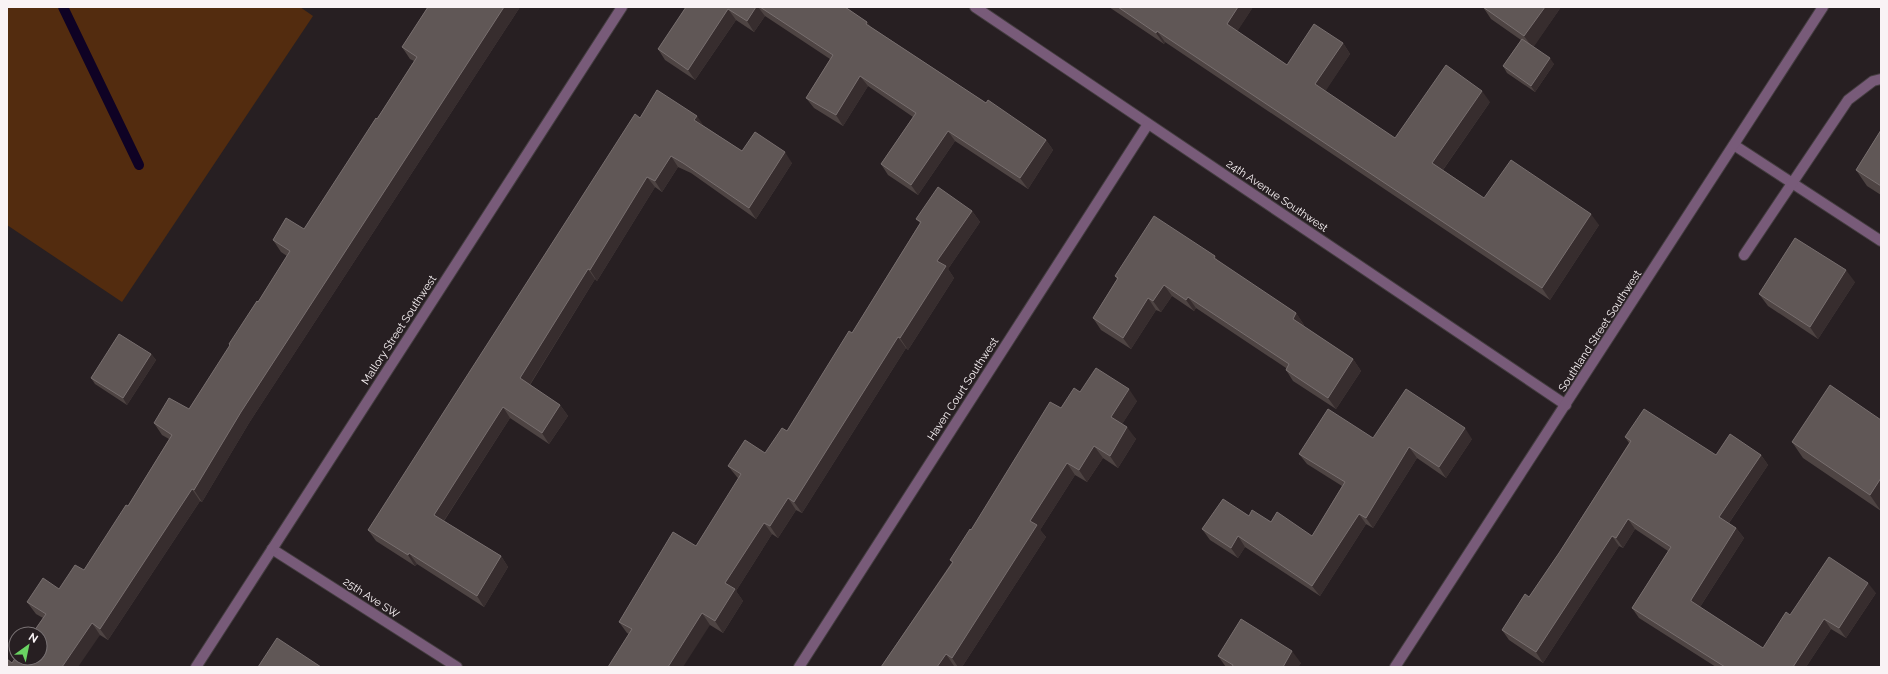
<svg xmlns="http://www.w3.org/2000/svg" width="1888" height="674" font-family="Raleway,sans-serif">
<style>
.green{fill:#532c0f}
.lines{fill:none;stroke-linecap:round;stroke-linejoin:round}
.stream{stroke:#0f0224;stroke-width:10}
.service-casing{stroke:#443d40;stroke-width:12}
.minor-casing{stroke:#443d40;stroke-width:12}
.service{stroke:#785b79;stroke-width:10}
.minor{stroke:#785b79;stroke-width:10}
.wall{fill:#4e4443}
.shaded-wall{fill:#372d2e}
.building{fill:#605756;stroke:#786f6f}
.labels{text-anchor:middle;dominant-baseline:central;stroke-width:3;stroke-linejoin:round;paint-order:stroke}
.street-label{font-size:11px;fill:#f9f3f5;stroke:#271f22}
</style>
<rect width="100%" height="100%" fill="#271f22"/>
<path class="green" d="M7,7H300L313,16L122,302L7,225Z"/>
<g class="lines">
<path class="stream" d="M63,7L139,165"/>
<g class="service-casing">
<g id="service">
<path d="M1734,145L1881,241"/>
<path d="M1744,255L1848,100L1873,81L1881,79"/>
</g>
</g>
<g class="minor-casing">
<g id="minor">
<path d="M975,7L1566,405"/>
<path d="M272,549L457,667"/>
<path d="M196,667L622,7"/>
<path d="M799,667L1148,124"/>
<path d="M1395,667L1823,7"/>
</g>
</g>
<use href="#service" class="service"/>
<use href="#minor" class="minor"/>
</g>
<g class="wall">
<path d="M428,7H520L249,423L202,502L200,501L108,640L100,635L12,663L43,618L36,614L27,602L59,589L84,570L128,506L169,439L162,435L154,423L189,409L230,346L229,344L258,302L287,256L281,252L273,240L304,229L377,119L414,61L410,59L402,47Z"/>
<path d="M686,7H845L867,22L871,27L986,103L1046,140L1053,150L1028,189L955,141L918,195L888,175L881,164L913,117L868,86L843,126L814,108L806,98L830,59L765,16L754,32L736,20L695,80L665,60L658,49Z"/>
<path d="M1109,7H1253L1237,31L1287,65L1343,43L1350,54L1325,91L1395,138L1490,102L1443,170L1484,198L1599,225L1550,300L1165,42L1164,44Z"/>
<path d="M1483,7H1561L1533,47L1554,64L1535,92L1507,73L1503,66L1521,40L1491,19Z"/>
<path d="M640,118L704,126L742,151L792,163L756,219L691,173L678,167L662,192L655,187L597,281L595,279L530,385L560,405L568,416L549,444L510,418L444,521L501,556L508,567L484,607L417,564L415,566L376,541L368,530Z"/>
<path d="M1881,130V195L1867,186L1856,170Z"/>
<path d="M972,211L980,222L948,269L954,278L908,350L906,348L802,513L796,510L778,538L772,534L736,591L743,601L723,633L710,625L629,634L627,633L619,622L696,546L739,479L737,477L728,466L765,453L787,431L852,333L920,223L916,219Z"/>
<path d="M1219,262L1296,313L1304,325L1303,326L1353,359L1361,371L1336,409L1293,381L1286,370V368L1196,308L1194,311L1172,296L1161,312L1156,310L1131,349L1101,330L1093,318L1117,279L1115,276Z"/>
<path d="M1855,282L1818,339L1768,306L1759,294Z"/>
<path d="M151,354L156,360L127,405L95,384L91,378Z"/>
<path d="M1080,392L1137,401L1122,424L1136,439L1118,468L1103,458L1087,482L1075,475L1040,530L1046,537L962,667H956L954,666L953,667H881L952,562L950,560L971,530L1061,408Z"/>
<path d="M1881,419V511L1803,458L1792,442L1881,420Z"/>
<path d="M1625,437L1716,455H1761L1768,465L1729,523L1736,528L1744,538L1700,607L1763,648L1790,615L1876,593L1846,638L1831,629L1806,667H1716L1639,618L1632,608L1668,551L1635,529L1623,548L1619,546L1543,663L1509,640L1502,630L1529,597L1559,553L1629,443Z"/>
<path d="M1373,438L1472,439L1446,478L1417,458L1373,528L1366,524L1320,596L1245,547L1238,558L1210,540L1202,529L1249,516L1312,536L1342,486L1307,464L1299,454Z"/>
<path d="M1218,656L1301,663L1298,667H1226Z"/>
</g>
<g class="shaded-wall">
<path d="M504,7H520L249,423L202,502L194,490L241,412Z"/>
<path d="M756,7H758L765,16L754,32L747,21Z"/>
<path d="M1238,7H1253L1235,35L1227,24Z"/>
<path d="M1545,7H1561L1533,48L1524,36Z"/>
<path d="M728,9L736,20L695,80L688,70Z"/>
<path d="M867,22L875,32L866,24Z"/>
<path d="M1157,31L1165,42L1164,44L1156,33Z"/>
<path d="M1343,43L1350,54L1323,95L1315,84Z"/>
<path d="M1550,58L1554,64L1535,92L1531,86Z"/>
<path d="M860,76L868,86L843,126L836,115Z"/>
<path d="M1482,91L1490,102L1440,174L1432,163Z"/>
<path d="M697,116L704,126L694,120Z"/>
<path d="M948,131L955,141L918,195L911,185Z"/>
<path d="M1046,140L1053,150L1028,189L1020,178Z"/>
<path d="M785,152L792,163L756,219L749,208Z"/>
<path d="M671,156L678,167L662,192L655,181Z"/>
<path d="M647,177L655,187L597,281L590,270Z"/>
<path d="M972,211L980,222L948,269L954,278L908,350L900,338L937,261Z"/>
<path d="M1591,214L1599,225L1550,300L1542,288Z"/>
<path d="M1215,256L1223,268L1214,258Z"/>
<path d="M588,269L595,279L527,389L520,378Z"/>
<path d="M1846,270L1855,282L1818,339L1810,327Z"/>
<path d="M1164,285L1172,296L1161,312L1153,301Z"/>
<path d="M1188,297L1196,308L1194,311L1186,300Z"/>
<path d="M1148,298L1156,310L1131,349L1123,338Z"/>
<path d="M1296,313L1304,325L1301,330L1293,319Z"/>
<path d="M898,337L906,348L802,513L794,502Z"/>
<path d="M151,354L156,360L127,405L123,398Z"/>
<path d="M1353,359L1361,371L1336,409L1328,398Z"/>
<path d="M1129,389L1137,401L1119,429L1111,417Z"/>
<path d="M560,405L568,416L549,444L542,433Z"/>
<path d="M503,407L510,418L441,525L434,515Z"/>
<path d="M1127,427L1136,439L1118,468L1110,456Z"/>
<path d="M1465,428L1472,439L1446,478L1439,467Z"/>
<path d="M1094,446L1103,458L1087,482L1079,470Z"/>
<path d="M1409,447L1417,458L1373,528L1366,518Z"/>
<path d="M1761,455L1768,465L1726,527L1719,517Z"/>
<path d="M1067,463L1075,475L1040,530L1046,537L962,667H958L952,658L1030,521Z"/>
<path d="M1881,478V511L1870,495Z"/>
<path d="M192,489L200,501L108,640L100,629Z"/>
<path d="M788,498L796,510L778,538L770,526Z"/>
<path d="M1359,514L1366,524L1320,596L1312,586Z"/>
<path d="M1628,519L1635,529L1623,548L1616,538Z"/>
<path d="M764,523L772,534L736,591L743,601L723,633L715,621L725,583Z"/>
<path d="M1736,528L1744,538L1698,610L1691,601V600Z"/>
<path d="M1238,536L1245,547L1238,558L1231,548Z"/>
<path d="M1612,536L1619,546L1543,663L1536,652Z"/>
<path d="M409,553L417,564L415,566L408,555Z"/>
<path d="M501,556L508,567L484,607L477,596Z"/>
<path d="M1868,583L1876,593L1846,638L1839,628Z"/>
<path d="M702,613L710,625L683,667H668Z"/>
<path d="M1824,619L1831,629L1806,667H1793Z"/>
<path d="M92,623L100,635L78,667H62Z"/>
<path d="M1292,651L1301,663L1298,667H1283Z"/>
<path d="M946,654L954,666L953,667H937Z"/>
</g>
<g class="building">
<path d="M428,7H504L241,412L194,490L192,489L100,629L92,623L62,667H7V659L12,663L16,657V658H40V634H32L46,614L27,602L43,578L59,589L75,565L84,570L126,505L128,506L172,435L154,423L169,398L189,409L230,345L229,344L257,301L258,302L290,251L273,240L286,218L304,229L376,118L377,119L417,57L402,47Z"/>
<path d="M686,7H756L747,21L728,9L688,70L658,49Z"/>
<path d="M760,7H845L867,22L866,24L986,103L988,100L1046,140L1020,178L948,131L911,185L881,164L916,113L860,76L836,115L806,98L833,55Z"/>
<path d="M1118,7H1238L1227,24L1287,65L1314,24L1343,43L1315,84L1395,138L1446,65L1482,91L1432,163L1484,198L1511,160L1591,214L1542,288L1157,31L1156,33Z"/>
<path d="M1483,7H1545L1524,36Z"/>
<path d="M1522,39L1550,58L1531,86L1503,66Z"/>
<path d="M657,90L697,116L694,120L742,151L755,132L785,152L749,208L683,163L671,156L655,181L647,177L590,270L588,269L520,378L560,405L542,433L503,407L434,515L501,556L477,596L409,553L408,555L368,530L635,114L640,118Z"/>
<path d="M1881,130V186L1856,170Z"/>
<path d="M938,187L972,211L937,261L946,266L900,338L898,337L794,502L788,498L770,526L764,523L725,583L735,589L715,621L702,613L668,667H608L632,629L619,622L673,532L696,546L741,474L728,466L745,440L765,453L782,428L787,431L849,331L852,333L921,222L916,219Z"/>
<path d="M1154,216L1215,256L1214,258L1296,313L1293,319L1353,359L1328,398L1286,370L1289,364L1188,297L1186,300L1164,285L1153,301L1148,298L1123,338L1093,318L1118,278L1115,276Z"/>
<path d="M1795,238L1846,270L1810,327L1759,294Z"/>
<path d="M119,334L151,354L123,398L91,378Z"/>
<path d="M1096,368L1129,389L1111,417L1127,427L1110,456L1094,446L1079,470L1067,463L1030,521L1037,525L952,658L946,654L937,667H881L953,562L950,560L970,529L971,530L1050,402L1061,408L1074,388L1080,392Z"/>
<path d="M1830,385L1881,420V419V478L1870,495L1792,442Z"/>
<path d="M1406,389L1465,428L1439,467L1409,447L1366,518L1359,514L1312,586L1238,536L1231,548L1202,529L1223,499L1249,516L1252,510L1271,522L1277,512L1312,536L1345,482L1299,454L1328,409L1373,438Z"/>
<path d="M1644,409L1716,455L1730,434L1761,455L1719,517L1736,528L1691,600V601L1763,648L1786,612L1790,615L1829,557L1868,583L1839,628L1824,619L1793,667H1725L1632,608L1671,547L1628,519L1616,538L1612,536L1536,652L1502,630L1525,594L1529,597L1559,553L1631,441L1625,437Z"/>
<path d="M1241,619L1292,651L1283,667H1232L1233,665L1218,656Z"/>
<path d="M277,638L321,667H258Z"/>
</g>
<g class="labels">
<g class="street-label">
<text transform="translate(1277 196) rotate(34)">24th Avenue Southwest</text>
<text transform="translate(399 330) rotate(-57)">Mallory Street Southwest</text>
<text transform="translate(1600 331) rotate(-57)">Southland Street Southwest</text>
<text transform="translate(963 389) rotate(-57)">Haven Court Southwest</text>
<text transform="translate(371 598) rotate(33)">25th Ave SW</text>
</g>
</g>
<rect width="1888" height="674" fill="none" stroke="#f9f3f5" stroke-width="16"/>
<g transform="translate(28 646) rotate(33)"><circle r="19" fill="#271f22" stroke="#7b7476"/>
<path d="M0-3L7 15L0 10L-7 15Z" fill="#6ad363"/>
<text y="-6" font-size="11" font-weight="bold" text-anchor="middle" fill="#f9f3f5">N</text>
</g>
</svg>
